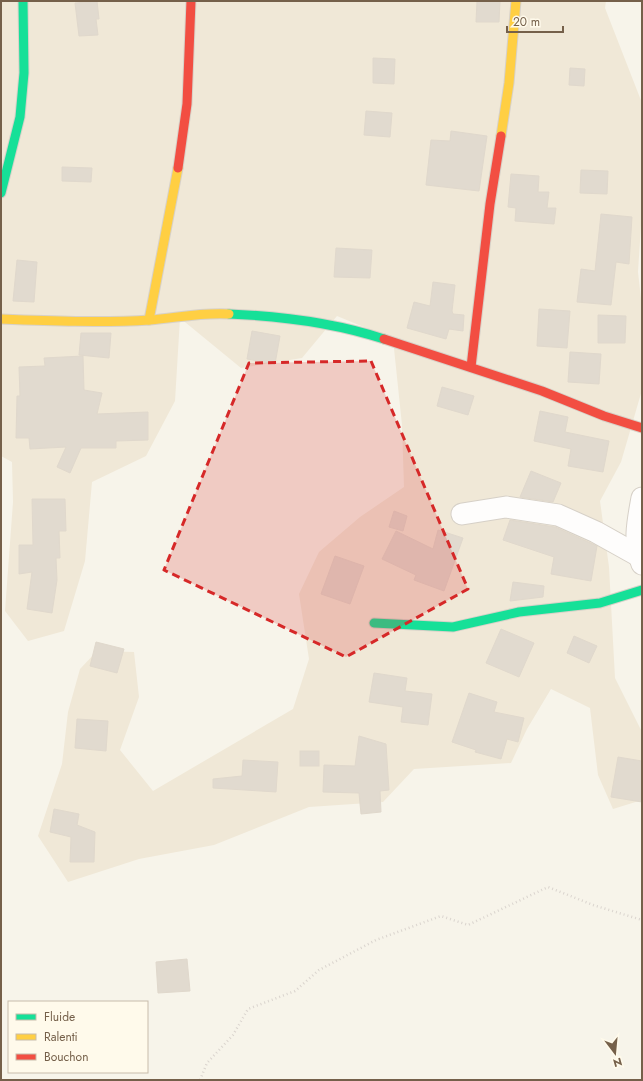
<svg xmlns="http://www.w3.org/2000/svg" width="643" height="1081" font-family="Jost,sans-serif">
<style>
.residential{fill:#f0e8d7}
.building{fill:#e1dacf;stroke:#e0d8cc}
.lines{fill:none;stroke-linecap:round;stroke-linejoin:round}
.street-casing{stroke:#d6d0c7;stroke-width:23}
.fast-casing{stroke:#d7d1c8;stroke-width:11}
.slow-casing{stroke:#d7d1c8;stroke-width:11}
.jam-casing{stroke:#d7d1c8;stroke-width:11}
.path{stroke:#dad4ce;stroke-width:2.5;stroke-dasharray:1 3;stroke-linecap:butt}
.street{stroke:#fefdfc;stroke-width:21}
.fast{stroke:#16e098;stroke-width:9}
.slow{stroke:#ffcf43;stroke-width:9}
.jam{stroke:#f24e42;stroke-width:9}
.marked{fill:#d62828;fill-opacity:0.2;stroke:#d62828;stroke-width:3;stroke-dasharray:8 5;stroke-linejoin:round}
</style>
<rect width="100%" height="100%" fill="#f7f4ea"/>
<path class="residential" d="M1,1H606L605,8L642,103V210L638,272L642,308V390L621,462L600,501L609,567L615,678L642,732V800L613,809L598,775L590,708L551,689L527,729L511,763L414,769L383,802L309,807L214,845L139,859L68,882L38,836L62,764L68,712L80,669L97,651L134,652L139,697L120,750L153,791L293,709L309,659L299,594L319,552L360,517L404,487L402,425L393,339L337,316L302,358L241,368L180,318L175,401L146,456L92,482L85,561L64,631L28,641L5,611L13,502L12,462L1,456Z"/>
<g class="building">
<path d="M97,1L99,19H96L98,35L79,36L75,3Z"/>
<path d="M477,1H500L499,22H476Z"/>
<path d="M373,58L395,59L394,84L373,83Z"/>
<path d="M570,68L585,69L584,86L569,85Z"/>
<path d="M366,111L392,113L390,137L364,135Z"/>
<path d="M451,131L487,136L479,191L426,185L431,140L450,141Z"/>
<path d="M62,167L92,168L91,182L62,181Z"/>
<path d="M581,170L608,171L607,194L580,193Z"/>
<path d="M511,174L539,176L538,192H549L547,208H556L554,224L515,221L516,208L508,207Z"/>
<path d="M601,214L632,217L629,264L616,262L611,305L577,302L581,269L595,271Z"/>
<path d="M336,248L372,250L370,278L334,277Z"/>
<path d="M17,260L37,262L34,302L13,301Z"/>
<path d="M433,282L455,285L452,311L453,314L464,315L463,331L449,329L446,339L407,328L414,302L430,306Z"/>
<path d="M539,309L570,311L567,348L537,346Z"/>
<path d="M598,315L626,316L625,343H598Z"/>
<path d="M252,331L280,336L275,364L247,359Z"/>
<path d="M81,333H111L109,358L79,355Z"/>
<path d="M570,352L601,354L599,384L568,382Z"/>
<path d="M83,356L84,390L102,393L97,414L148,412V440L116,441V448H81L70,473L57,467L66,447L30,449L29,438H16L17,396H20L19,367L45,366L44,358Z"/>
<path d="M442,387L474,396L468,415L437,406Z"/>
<path d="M540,411L568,417L565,432L609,441L603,472L568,466L571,449L534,441Z"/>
<path d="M531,471L561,483L553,502L520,497Z"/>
<path d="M32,499H65L66,531H59L60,558H56L57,580L52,613L27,609L32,572L19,574V545H33Z"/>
<path d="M394,511L407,516L403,531L389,527Z"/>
<path d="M510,520L555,527L597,546L591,581L551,574L554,557L503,540Z"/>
<path d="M438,530L463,538L444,591L414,580L416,575L382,559L396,531L433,549Z"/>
<path d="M335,556L364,566L350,604L321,594Z"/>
<path d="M513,582L544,586L543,597L510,601Z"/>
<path d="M501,629L534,643L519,677L486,663Z"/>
<path d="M574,636L597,646L589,663L567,653Z"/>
<path d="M96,642L124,649L117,673L90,666Z"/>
<path d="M374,673L407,678L405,691L432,694L428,725L401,722L403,707L369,702Z"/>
<path d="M469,693L497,702L494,712L524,718L518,742L507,739L501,759L475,752L476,750L452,742Z"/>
<path d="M77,719L108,721L106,751L75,748Z"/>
<path d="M359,736L386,744L389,790L380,791L381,812L361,814L359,793L323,792L324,765L355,766Z"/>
<rect x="300" y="751" width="19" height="15"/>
<path d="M618,757L642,761V802L611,797Z"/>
<path d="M243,760L278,762L276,792L213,788V779L242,776Z"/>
<path d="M54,809L79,814L77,825L95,832L94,862H70L71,837L50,832Z"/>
<path d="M187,959L190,991L158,993L156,962Z"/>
</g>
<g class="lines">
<g class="street-casing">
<g id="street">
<path d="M642,498C638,520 633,542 642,564"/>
<path d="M462,514L506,507L558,515L596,532L639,556"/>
</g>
</g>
<g class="fast-casing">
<g id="fast">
<path d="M1,193L20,117L24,73L23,1"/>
<path d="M229,314C280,316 335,323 384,339"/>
<path d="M374,623L453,627L519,612L600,603L642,590"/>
</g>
</g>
<g class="slow-casing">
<g id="slow">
<path d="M501,136L509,83L516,1"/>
<path d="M1,319C50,321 101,323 150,320C176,318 202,312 229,314"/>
<path d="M149,320L178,168"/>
</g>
</g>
<g class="jam-casing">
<g id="jam">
<path d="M178,168L187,104L191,1"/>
<path d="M384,339L542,391L604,416L642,428"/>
<path d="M471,367L490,204L501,136"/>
</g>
</g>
<path class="path" d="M200,1080L207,1063L233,1035L248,1009L295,991L319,970L376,940L441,916L468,925L548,887L593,905L642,920"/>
<use href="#street" class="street"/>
<use href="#fast" class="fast"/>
<use href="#slow" class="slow"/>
<use href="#jam" class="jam"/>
</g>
<path class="marked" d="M371,361L468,589L346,657L164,570L249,363Z"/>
<rect width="643" height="1081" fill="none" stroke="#75604a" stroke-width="4"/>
<rect x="8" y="1001" width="140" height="72" fill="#fffaeb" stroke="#c8bcab"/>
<rect x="16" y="1014" width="20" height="6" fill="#16e098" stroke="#c8bcab"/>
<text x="44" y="1021" font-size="12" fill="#75604a">Fluide</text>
<rect x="16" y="1034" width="20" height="6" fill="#ffcf43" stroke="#c8bcab"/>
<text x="44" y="1041" font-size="12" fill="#75604a">Ralenti</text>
<rect x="16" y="1054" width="20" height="6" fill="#f24e42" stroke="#c8bcab"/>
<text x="44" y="1061" font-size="12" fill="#75604a">Bouchon</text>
<g transform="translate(615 1053) rotate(164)" stroke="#fffaeb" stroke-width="3" paint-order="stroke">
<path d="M0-3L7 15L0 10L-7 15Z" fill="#75604a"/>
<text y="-6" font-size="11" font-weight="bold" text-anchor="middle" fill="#75604a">N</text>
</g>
<path d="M507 26v6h56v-6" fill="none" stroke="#75604a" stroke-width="2"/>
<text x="513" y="26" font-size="12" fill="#75604a" stroke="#fffaeb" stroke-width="3" paint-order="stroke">20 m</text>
</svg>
